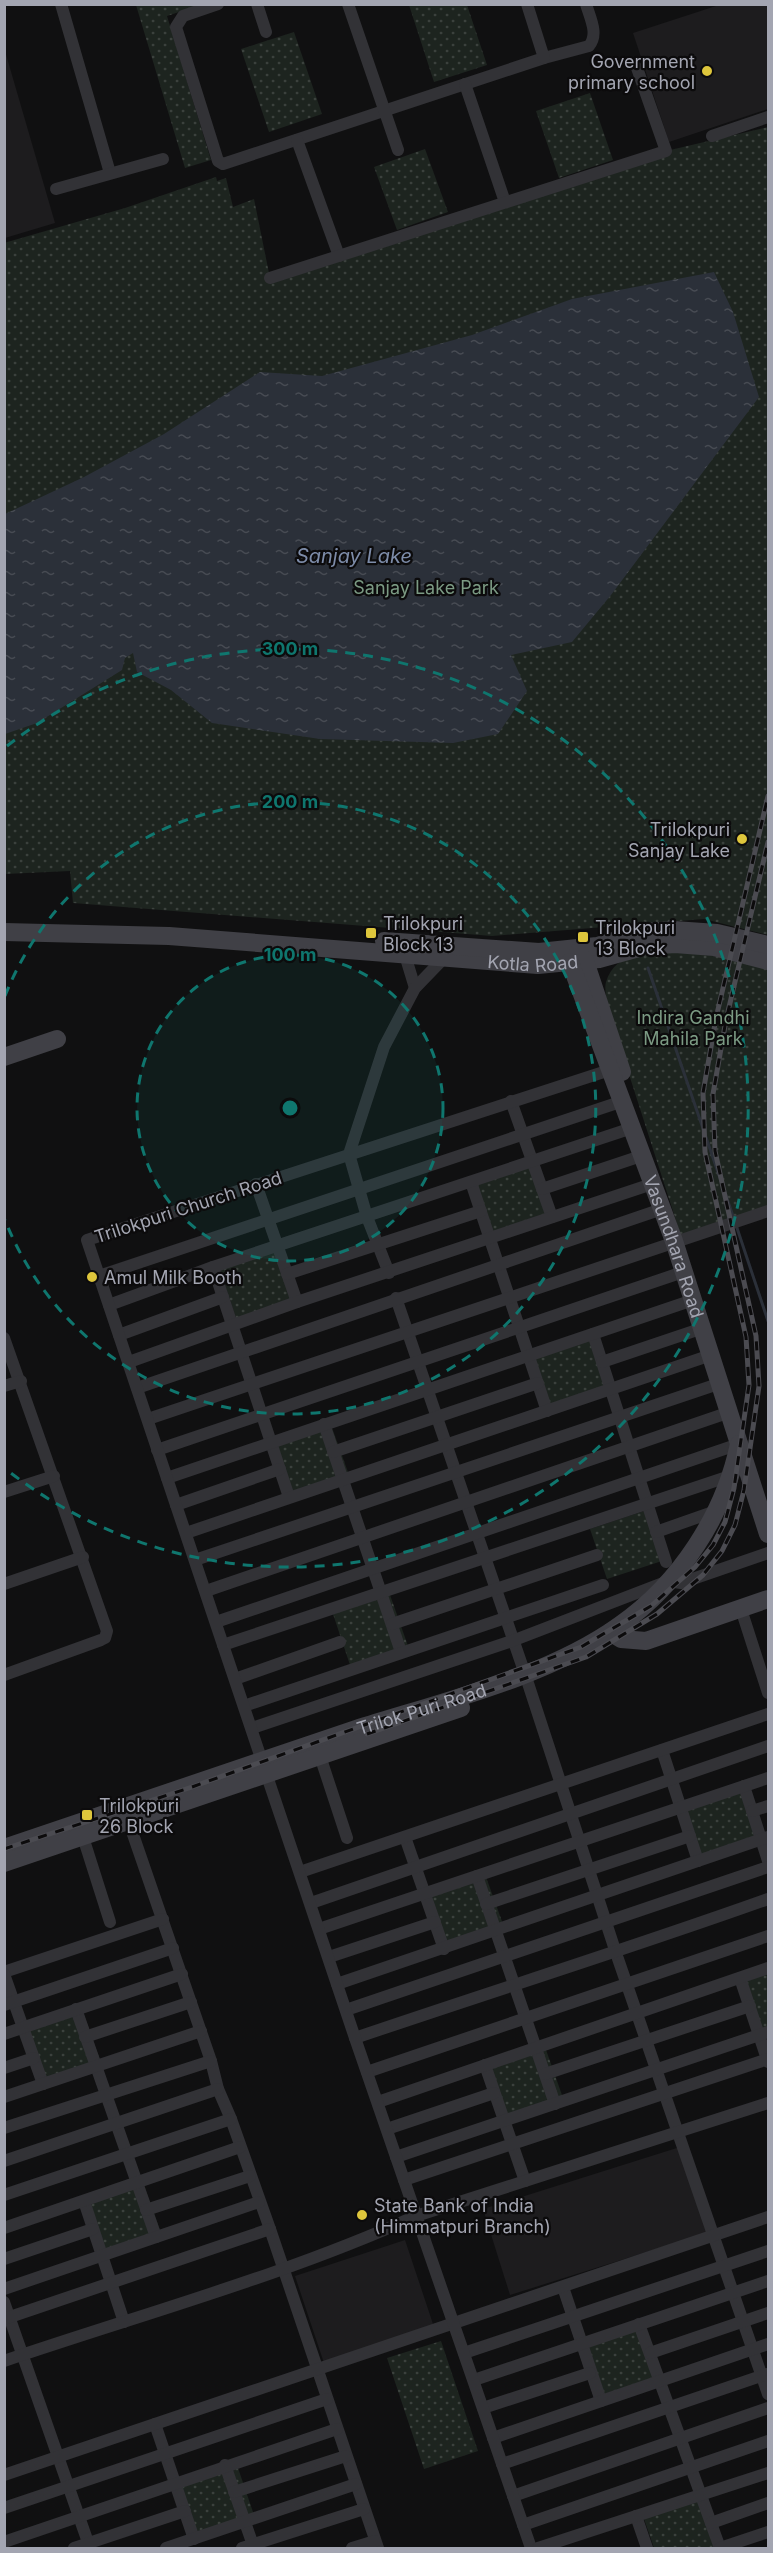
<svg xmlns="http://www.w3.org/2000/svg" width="773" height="2553" font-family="Inter,sans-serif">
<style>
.built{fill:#1d1c1e}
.park{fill:url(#park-dots)}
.water{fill:url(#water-ripples)}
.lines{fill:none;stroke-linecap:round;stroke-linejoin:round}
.stream{stroke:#2b3039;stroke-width:3}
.street{stroke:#323236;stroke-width:12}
.secondary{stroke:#404046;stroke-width:18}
.rail-casing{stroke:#4b4b51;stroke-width:5}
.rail{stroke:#0c0b0c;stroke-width:3;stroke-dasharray:9;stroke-linecap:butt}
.ring{fill:none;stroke:#0f766e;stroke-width:3;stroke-dasharray:10 8}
.poi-dot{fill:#dec63c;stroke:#0c0b0c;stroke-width:2}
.labels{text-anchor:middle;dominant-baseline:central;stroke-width:4.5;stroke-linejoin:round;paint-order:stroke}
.poi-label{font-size:18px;fill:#a3a5b1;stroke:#0c0b0c;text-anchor:start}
.park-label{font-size:18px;fill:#7b9a83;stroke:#0c0b0c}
.street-label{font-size:18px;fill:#a3a5b1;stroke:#0c0b0c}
.water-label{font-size:20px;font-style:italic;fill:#7d8ca9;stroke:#0c0b0c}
.centre{fill:#0f766e;stroke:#0c0b0c;stroke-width:3}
.ring-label{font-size:18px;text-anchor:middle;font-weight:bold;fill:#0f766e;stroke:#0c0b0c;stroke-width:4.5;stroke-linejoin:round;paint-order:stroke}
</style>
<defs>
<pattern id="park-dots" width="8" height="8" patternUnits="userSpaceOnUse" patternTransform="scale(1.5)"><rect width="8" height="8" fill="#1d241f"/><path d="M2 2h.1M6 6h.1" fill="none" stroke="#3b413d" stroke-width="1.8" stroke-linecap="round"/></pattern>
<pattern id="water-ripples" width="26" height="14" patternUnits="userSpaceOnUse" patternTransform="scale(1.5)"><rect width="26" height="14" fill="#2b3039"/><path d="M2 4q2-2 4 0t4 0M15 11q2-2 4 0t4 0" fill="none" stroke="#474b53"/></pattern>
</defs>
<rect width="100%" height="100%" fill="#101011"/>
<g class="built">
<path d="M719,5H768V109L669,142L633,33Z"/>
<path d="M5,51L55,223L5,238H4Z"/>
<path d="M680,2147L707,2233L510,2295L483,2209Z"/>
<path d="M405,2240L435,2330L325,2366L295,2276Z"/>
</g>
<g class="park">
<path d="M136,5H197V6L167,16L211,160L185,168Z"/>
<path d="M409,5H467L487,65L434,82Z"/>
<path d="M294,32L322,114L269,132L241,49Z"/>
<path d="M590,93L613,160L559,178L536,111Z"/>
<path d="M768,127V935L704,919L492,936L73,903L70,871L5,874L4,243L125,208L216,177L217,181L226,178L233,207L254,199L270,278L666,151Z"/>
<path d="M425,149L448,212L397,230L374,167Z"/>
<path d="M679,949L768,967V1207L681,1236L607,1006C607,999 604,989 606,982C616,950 652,952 679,949Z"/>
<path d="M531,1166L549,1217L491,1236L475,1185Z"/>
<path d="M277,1251L294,1302L237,1321L220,1270Z"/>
<path d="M589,1338L607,1388L549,1407L533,1357Z"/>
<path d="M331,1425L349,1475L291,1495L274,1444Z"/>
<path d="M647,1510L665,1560L607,1579L590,1529Z"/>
<path d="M390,1595L408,1646L350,1665L333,1614Z"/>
<path d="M742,1790L759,1841L702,1860L685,1809Z"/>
<path d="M486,1877L504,1927L446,1947L429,1896Z"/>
<path d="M768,1971V2027L759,2030L743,1980Z"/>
<path d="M83,2012L101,2063L43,2082L26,2032Z"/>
<path d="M545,2047L563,2098L505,2117L489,2066Z"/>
<path d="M143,2182L161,2233L103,2252L86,2202Z"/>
<path d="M639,2326L657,2377L599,2396L583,2346Z"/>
<path d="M441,2341L478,2451L424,2469L387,2358Z"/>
<path d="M237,2465L254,2515L197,2534L180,2484Z"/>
<path d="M700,2497L715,2548H654L643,2516Z"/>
</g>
<path class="water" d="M714,272L733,312L759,397L611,595L572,642L511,655L527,691L498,734L453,743L320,739L212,723L171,690L137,672L133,653L125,658L122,670L37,723L5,734V514L84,477L164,434L260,372L322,376L472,335L572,299Z"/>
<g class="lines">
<g class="stream">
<path d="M648,968L734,1219"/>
<path d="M736,1225L768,1321"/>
</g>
<g class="street">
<path d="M61,4L110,173"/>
<path d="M218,4L183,16L176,27L218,161L223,164L544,58L589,46C599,34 590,18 586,4"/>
<path d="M257,4L266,32"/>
<path d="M348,4L398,150"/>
<path d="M527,4L544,58"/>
<path d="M465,84L505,202"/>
<path d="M712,136L768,117"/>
<path d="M297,140L339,256"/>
<path d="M56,189L163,159"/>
<path d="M270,278L666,151L637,68"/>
<path d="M405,955L415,988"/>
<path d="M511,1101L552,1217"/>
<path d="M471,1182L547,1411"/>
<path d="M256,1184L297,1302"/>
<path d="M542,1189L641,1156"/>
<path d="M213,1267L289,1497"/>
<path d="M389,1273L367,1217L349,1154L384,1047L415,988L443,959"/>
<path d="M287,1274L481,1211"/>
<path d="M99,1276L623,1101"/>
<path d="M396,1298L525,1674L616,1953L768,2394"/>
<path d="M109,1305L213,1267L632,1128"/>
<path d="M593,1334L666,1562"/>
<path d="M119,1335L223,1297"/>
<path d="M4,1338L107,1631L105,1638L101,1640L4,1675"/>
<path d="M129,1362L297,1302L652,1184"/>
<path d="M602,1362L703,1328"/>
<path d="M4,1386L21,1381"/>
<path d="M137,1388L662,1209"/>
<path d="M148,1419L768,1211"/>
<path d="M324,1424L401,1652"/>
<path d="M157,1450L683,1272"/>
<path d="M333,1452L538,1383"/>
<path d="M167,1478L693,1300"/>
<path d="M4,1492L54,1476"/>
<path d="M176,1505L280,1469"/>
<path d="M656,1532L716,1511"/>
<path d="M186,1533L711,1355"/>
<path d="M195,1560L721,1383"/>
<path d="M4,1584L83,1557"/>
<path d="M206,1591L730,1412"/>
<path d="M741,1609L768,1693"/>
<path d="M216,1622L739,1444"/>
<path d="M392,1624L597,1555"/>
<path d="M223,1645L730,1476"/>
<path d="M235,1679L340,1642"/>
<path d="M244,1706L603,1585"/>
<path d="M252,1728L512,1641L668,1581L681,1583L768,1553"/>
<path d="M662,1750L698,1861"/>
<path d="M320,1756L347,1838"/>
<path d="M744,1786L768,1861"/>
<path d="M752,1811L768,1806"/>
<path d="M126,1814L211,2061L218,2089L231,2119L270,2229L378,2548"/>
<path d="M83,1837L110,1922"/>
<path d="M405,1837L444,1949"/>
<path d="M300,1872L768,1714"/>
<path d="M477,1876L555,2104"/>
<path d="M311,1903L768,1746"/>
<path d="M486,1904L690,1836"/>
<path d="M319,1929L768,1778"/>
<path d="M329,1957L435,1922"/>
<path d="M4,1972L163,1919"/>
<path d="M4,1974L43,2084"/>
<path d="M740,1978L768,2062"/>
<path d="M337,1984L768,1837"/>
<path d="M4,2005L173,1948"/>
<path d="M76,2009L156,2237"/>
<path d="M346,2010L768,1867"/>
<path d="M4,2034L182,1974"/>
<path d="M85,2037L191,2002"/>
<path d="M355,2038C493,1991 631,1948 768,1899"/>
<path d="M485,2065L525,2181"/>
<path d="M4,2068L34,2058"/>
<path d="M367,2072L768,1936"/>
<path d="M545,2074L750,2006"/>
<path d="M4,2097L201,2031"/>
<path d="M378,2102L768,1968"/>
<path d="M4,2128L211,2061"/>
<path d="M387,2129L494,2093"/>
<path d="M396,2157L768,2032"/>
<path d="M4,2161L218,2089"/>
<path d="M404,2180L768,2059"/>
<path d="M4,2195L231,2119"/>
<path d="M84,2201L124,2322"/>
<path d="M146,2210L250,2176"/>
<path d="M4,2228L240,2147"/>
<path d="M4,2259L93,2229"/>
<path d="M563,2287L601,2401"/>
<path d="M4,2289L259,2202"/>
<path d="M4,2302L90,2548"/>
<path d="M4,2319L270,2229"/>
<path d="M639,2324L720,2548"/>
<path d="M464,2353L768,2251"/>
<path d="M650,2353L768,2313"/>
<path d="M4,2361C142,2314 283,2276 416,2216L768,2103"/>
<path d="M474,2380L768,2281"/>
<path d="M483,2408L590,2373"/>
<path d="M155,2424L194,2539"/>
<path d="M493,2438L768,2344"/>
<path d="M502,2464L767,2374"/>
<path d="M225,2465L254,2548"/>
<path d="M4,2475L768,2217"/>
<path d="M234,2492L346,2456"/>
<path d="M513,2496L768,2408"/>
<path d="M4,2508L327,2399"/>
<path d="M636,2516L647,2548"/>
<path d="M711,2523L768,2503"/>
<path d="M523,2525L768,2441"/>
<path d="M4,2542L337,2429"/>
<path d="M74,2548L185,2511"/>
<path d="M166,2548L356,2484"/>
<path d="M242,2548L364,2509"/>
<path d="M352,2548L375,2541"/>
<path d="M531,2548L355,2038L87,1240L616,1068"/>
<path d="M538,2548L768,2473"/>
<path d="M720,2548L768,2532"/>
</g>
<g class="secondary">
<path id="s1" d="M4,932L169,936L538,965L599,959L646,946L675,944L714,947L768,961"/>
<path d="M384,941L539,952L597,946L643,932L674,930L717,933L768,945"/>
<path d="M578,952L585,961L622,1072"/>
<path id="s2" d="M570,962L674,1241L768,1534"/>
<path d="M4,1057L57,1039"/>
<path d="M610,1632L621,1639L646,1641L768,1599"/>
<path id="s3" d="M4,1848C122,1809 238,1768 356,1729C441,1702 548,1677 620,1625C680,1583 724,1515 739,1444"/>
<path d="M4,1863L461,1708"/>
</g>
<g class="rail-casing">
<g id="rail">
<path d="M367,1734L586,1657L657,1614L703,1575L722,1551L735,1525L744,1490L759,1386L756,1336L715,1151L713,1094L726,1020L768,842"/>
<path d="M4,1849L192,1787L581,1647L651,1606L695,1567L713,1545L725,1522L734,1488L749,1385L746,1337L705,1152L703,1093L716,1018L768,796"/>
</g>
</g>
<use href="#rail" class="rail"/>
</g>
<circle cx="290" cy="1108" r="153" fill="#0f766e" fill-opacity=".12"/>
<g class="ring">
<circle cx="290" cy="1108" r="153"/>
<path d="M5 996A306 306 0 1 1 5 1220"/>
<path d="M7 746A459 459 0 1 1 7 1470"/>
</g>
<g class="poi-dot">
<circle cx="707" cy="71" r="6"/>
<circle cx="742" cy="839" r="6"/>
<rect x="365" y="927" width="12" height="12" rx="3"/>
<rect x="577" y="931" width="12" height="12" rx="3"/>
<circle cx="92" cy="1277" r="6"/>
<rect x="81" y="1809" width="12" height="12" rx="3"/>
<circle cx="362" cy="2215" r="6"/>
</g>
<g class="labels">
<g class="poi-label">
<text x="695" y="61" text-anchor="end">Government<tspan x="695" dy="21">primary school</tspan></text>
<text x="730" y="829" text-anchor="end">Trilokpuri<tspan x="730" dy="21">Sanjay Lake</tspan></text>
<text x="383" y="923">Trilokpuri<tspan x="383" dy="21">Block 13</tspan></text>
<text x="595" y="927">Trilokpuri<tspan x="595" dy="21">13 Block</tspan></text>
<text x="104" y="1277">Amul Milk Booth</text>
<text x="99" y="1805">Trilokpuri<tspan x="99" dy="21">26 Block</tspan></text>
<text x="374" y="2205">State Bank of India<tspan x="374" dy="21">(Himmatpuri Branch)</tspan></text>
</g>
<g class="park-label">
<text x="426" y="587">Sanjay Lake Park</text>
<text x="693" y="1017">Indira Gandhi<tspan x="693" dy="21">Mahila Park</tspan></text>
</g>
<g class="street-label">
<text stroke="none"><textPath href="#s1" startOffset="530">Kotla Road</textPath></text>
<text transform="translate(188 1207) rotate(-18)">Trilokpuri Church Road</text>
<text stroke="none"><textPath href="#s2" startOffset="303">Vasundhara Road</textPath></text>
<text stroke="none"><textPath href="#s3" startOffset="440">Trilok Puri Road</textPath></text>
</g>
<g class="water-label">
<text x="354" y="556">Sanjay Lake</text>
</g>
</g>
<circle cx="290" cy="1108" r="9" class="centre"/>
<g class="ring-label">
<text x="290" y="655">300 m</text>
<text x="290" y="808">200 m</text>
<text x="290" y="961">100 m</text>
</g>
<rect width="773" height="2553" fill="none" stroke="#a3a5b1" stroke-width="12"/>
</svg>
